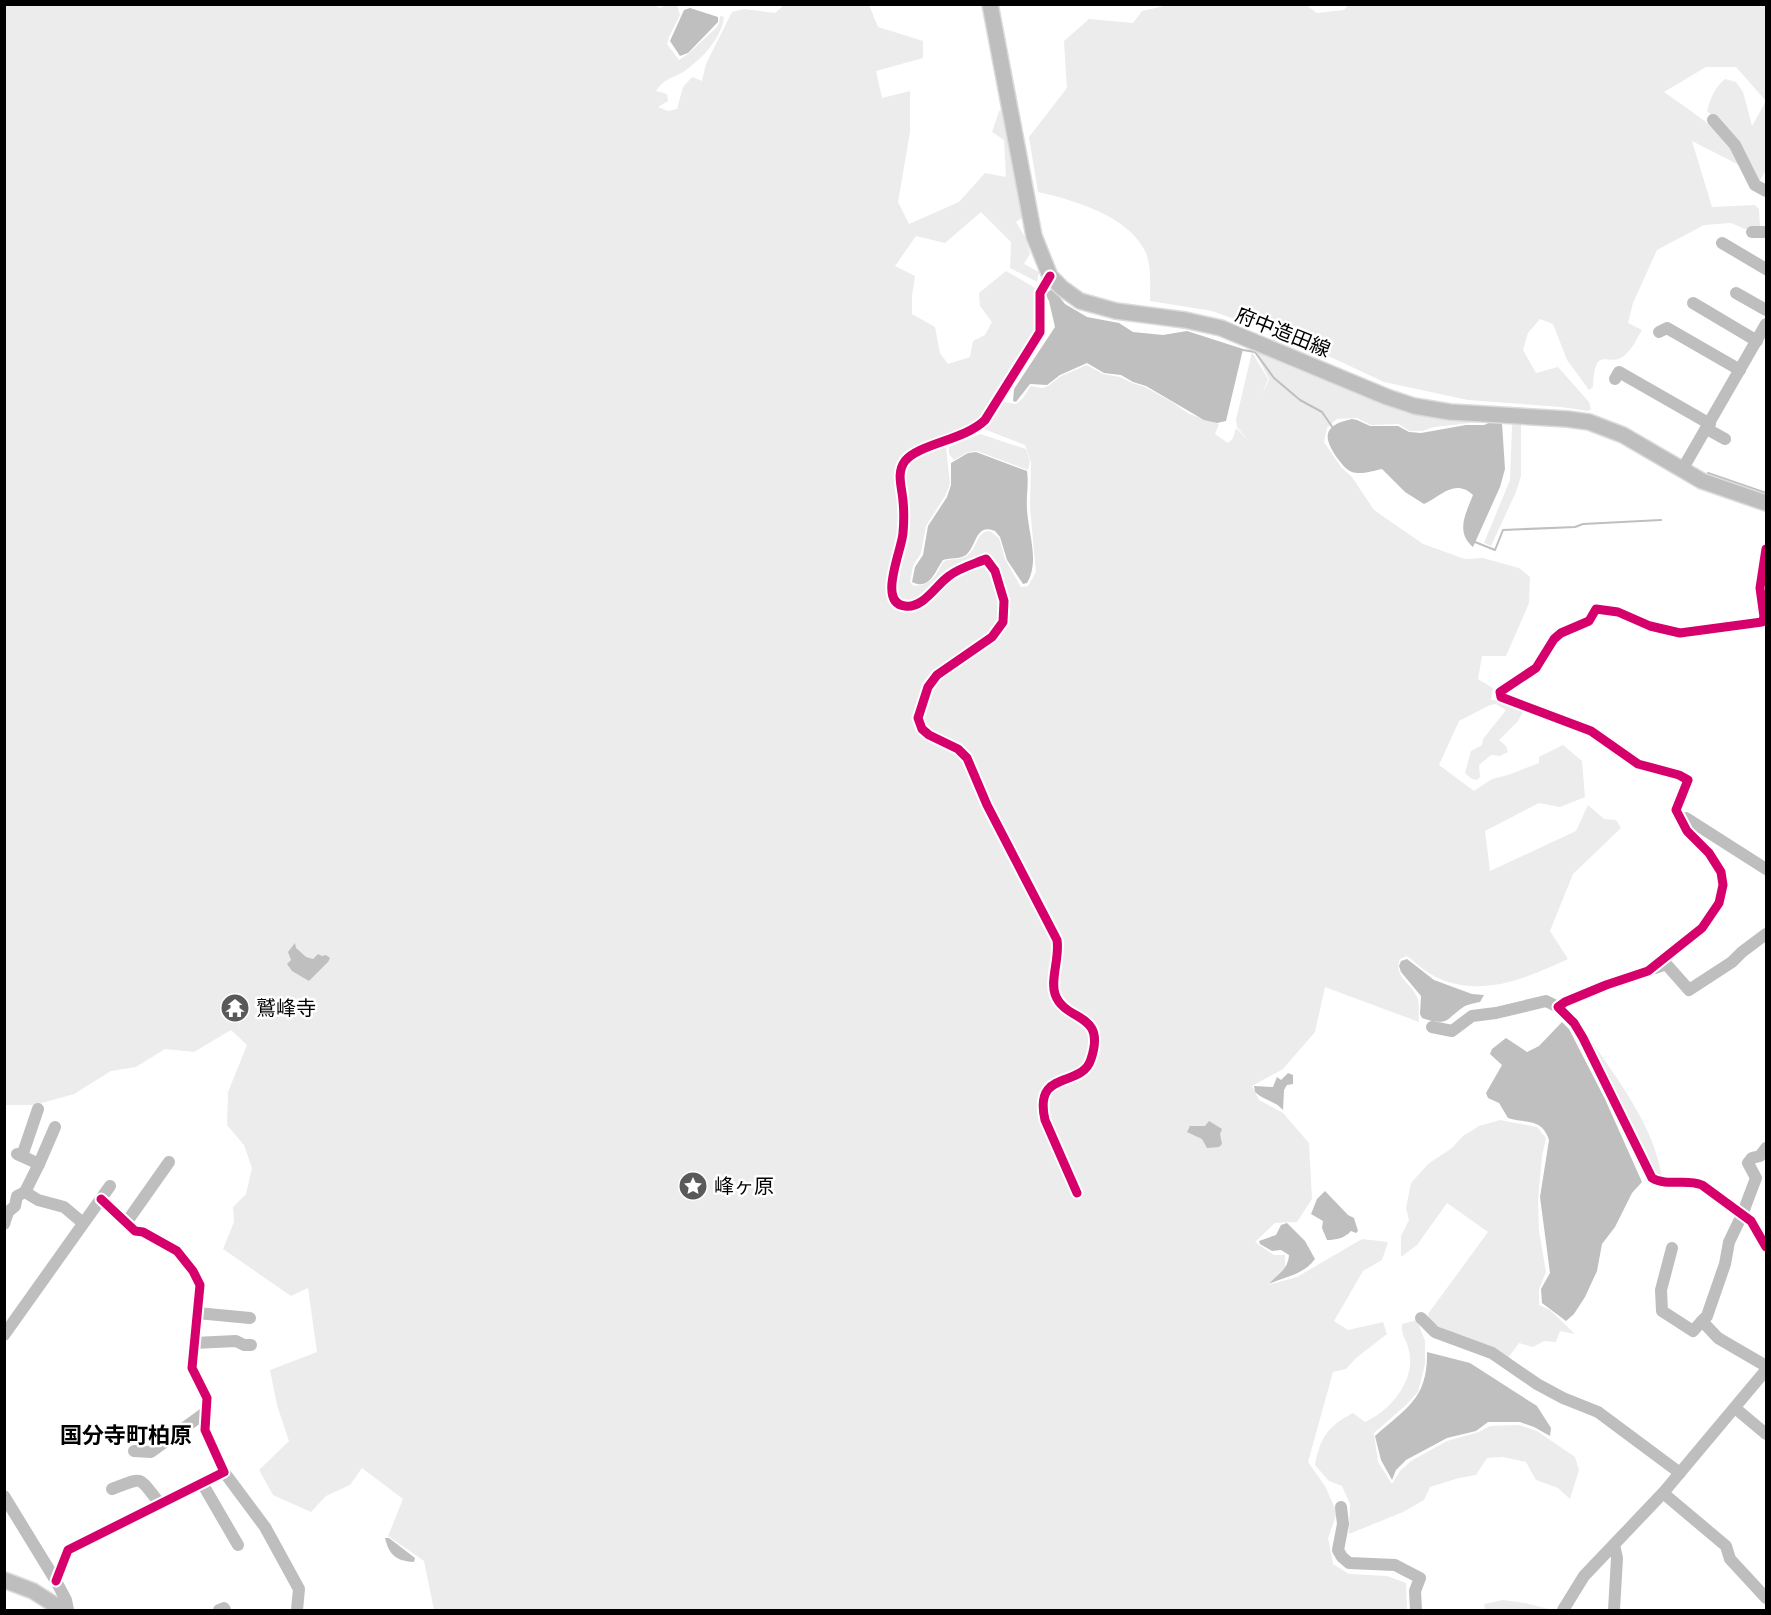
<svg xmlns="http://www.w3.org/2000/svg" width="1771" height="1615" font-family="'DM Sans','Noto Sans JP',sans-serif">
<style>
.green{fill:#ececec}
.water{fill:#bfbfbf}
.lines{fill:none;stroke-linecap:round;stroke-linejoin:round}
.stream{stroke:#bfbfbf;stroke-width:2}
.major-casing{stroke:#dbdbdb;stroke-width:18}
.minor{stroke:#bebebe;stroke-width:12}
.major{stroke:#bebebe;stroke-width:15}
.cycleway-casing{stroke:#fff;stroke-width:13}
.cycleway{stroke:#d6006c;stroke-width:9}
.labels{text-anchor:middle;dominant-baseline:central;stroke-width:5;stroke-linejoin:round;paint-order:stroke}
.street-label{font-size:20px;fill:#000;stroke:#fff}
.poi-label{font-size:20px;fill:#000;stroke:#fff;text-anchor:start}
.quarter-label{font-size:22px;font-weight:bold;fill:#000;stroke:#fff}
</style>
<rect width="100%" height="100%" fill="#fff"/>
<g class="green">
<path d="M651,4L660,8L667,5H677L680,15L669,37L667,44L679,60L688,54L717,27L719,23L720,16L724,17C722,37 703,58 686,70C674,79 666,76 656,91L667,94L668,101L658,107L668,111L677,109L683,87L692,77L702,81L706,64L732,12L744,9L775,13L784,5H869L878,27L923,41V58L876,71L882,98L910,91V132L898,202L909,224L959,202L985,173L1006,177L1004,140L992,132L999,111L1003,110L1023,217L1016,222L1027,240L1030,254L1024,264L1039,272L1037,282L1010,268L1011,242L981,212L945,243L916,236L895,266L915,276L912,296V314L935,327L940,353L948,364L970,357L973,341L985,335L992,322L980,306L979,293L1006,271L1037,289L1036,327L977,424L945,437L950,484L945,496L926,526L921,553L913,566L910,582L914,586C935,584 934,576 944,561C952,558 960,561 968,555C978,547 976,531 990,531L999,538L1005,559L1021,587L1028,586L1036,572L1030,508L1031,462L1025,445L984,429L1004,402L1016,404L1023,398L1031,386L1042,388L1048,386L1061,376L1087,365L1103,374L1120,377L1132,383L1145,387L1172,402L1189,414L1219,424L1215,434L1228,443L1233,438L1236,428L1248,440L1237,427L1236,420L1252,352L1268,379L1261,398L1269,379L1256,354L1258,351L1406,413L1434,418L1489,421L1434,427L1422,431H1409L1399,424L1371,425L1357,418L1337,419L1327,428L1324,442L1341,467L1352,477L1374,510L1423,544L1465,559L1483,558L1519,568L1530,577L1529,603L1506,656H1482L1478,679L1493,688L1491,700H1502L1524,710L1518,721L1499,740L1506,746L1508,752L1500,756L1491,755L1479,765L1480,777L1477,780L1472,779L1465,773L1471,751L1482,745L1483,739L1506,710L1496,704L1490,705L1459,721L1439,765L1474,791L1492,779L1508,775L1539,763V757L1563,745L1582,761L1585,797L1560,807L1539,803L1485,831L1490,871L1576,831L1588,805L1604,819L1616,820L1621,828L1573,874L1550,931L1568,959C1527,978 1482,998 1438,978C1427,973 1417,964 1407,956L1400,959C1393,977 1411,982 1417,997C1420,1003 1418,1015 1419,1022L1325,987L1315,1032L1283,1069L1252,1086L1259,1100L1283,1113L1309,1143L1312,1199L1297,1222L1275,1223L1255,1242L1274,1255H1285V1267L1268,1285L1297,1277L1362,1239L1388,1242L1382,1260L1363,1271L1334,1321L1348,1330L1383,1322L1387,1334L1356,1358L1346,1369L1333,1372L1308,1462L1325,1486L1337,1513L1328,1538L1333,1564L1349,1574L1387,1576L1406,1583L1407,1610H434L424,1561L388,1536L403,1499L362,1468L350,1485L326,1496L311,1512L273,1495L259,1470L289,1441L277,1405L270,1370L317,1352L308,1288L291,1296L223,1249L234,1222L233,1207L246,1194L252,1168L244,1145L227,1125L228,1092L247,1045L231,1030L194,1052L165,1049L136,1067L111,1071L74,1094L35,1105H5V5Z"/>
<path d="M1173,4L1306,5L1317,13L1344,10L1349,4L1766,5V101L1736,67H1706L1664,92C1697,116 1722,128 1741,166L1692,141L1712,207L1755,205L1759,209L1760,228L1745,229L1731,223L1704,225L1657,250L1633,303L1628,323L1642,330C1637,338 1633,348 1626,354C1609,371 1595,340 1593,387L1589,390L1567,360L1553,324L1540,319L1528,333L1523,350L1536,373L1558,367L1589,402L1591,409L1588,411L1561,407L1468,400L1384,382L1294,340L1212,311L1150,301C1150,286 1152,265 1145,251C1127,215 1073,200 1038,192L1029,137L1067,88L1064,41L1089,19L1133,23L1142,11Z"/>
<path d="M1725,79L1736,82L1743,92L1752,126L1766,101V170L1759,182L1720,122L1707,111C1711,98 1714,88 1725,79Z"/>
<path d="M1514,421L1521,422V476L1516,492L1491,546L1484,543L1510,480L1512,426Z"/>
<path d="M980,434L1026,449L1030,461L1028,470L977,451L968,452L954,460L949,454V447Z"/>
<path d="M1590,1039C1618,1080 1655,1128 1662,1178L1657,1176Z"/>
<path d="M1500,1120L1537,1127L1546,1138L1542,1156L1538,1200L1539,1231L1546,1272L1539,1289V1305L1550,1310L1575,1334L1560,1331L1556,1342L1544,1341L1533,1347L1519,1343L1508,1358L1462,1339L1430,1322L1428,1314L1488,1232L1447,1203L1417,1245L1401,1257V1236L1409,1220L1406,1208L1411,1183L1428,1164L1452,1148L1463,1136L1479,1126Z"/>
<path d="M1417,1320L1425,1341V1364L1418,1392L1406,1405L1374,1433L1378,1462L1392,1484L1400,1471L1411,1461L1447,1441L1479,1432L1490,1426L1519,1425L1537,1431L1575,1457L1579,1470L1570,1499L1558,1488L1536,1480L1526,1462L1503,1457L1487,1458L1476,1475L1459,1478L1430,1487L1424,1500L1403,1512L1349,1534L1350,1504L1342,1486L1329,1481L1315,1465C1320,1438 1328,1426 1353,1413L1365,1422C1390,1411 1416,1381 1409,1351C1407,1339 1401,1337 1402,1324Z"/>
<path d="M1503,1600L1525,1603L1553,1610H1485L1484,1604Z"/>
</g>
<g class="water">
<path d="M690,8L718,17V22L688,53L680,56L670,41L684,10Z"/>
<path d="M1053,289L1065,304L1087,317L1119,323L1133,332L1163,335L1187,331L1243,349L1226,421L1217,423L1204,420L1146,386L1133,382L1121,375L1104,373L1087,363L1060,375L1047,385L1030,384L1016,402L1013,401L1014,389L1055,327L1049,301L1045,293Z"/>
<path d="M1352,419L1357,420L1370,426H1398L1409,432L1421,433L1466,425H1484L1491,422L1502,423L1505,469L1500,487L1473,547C1455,532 1466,513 1473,495C1455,478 1441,496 1424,504L1405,492L1382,469C1373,471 1360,475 1352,472C1346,470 1342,464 1338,459C1322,437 1323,425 1352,419Z"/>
<path d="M976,452L1027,471C1029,484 1026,496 1027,509C1028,533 1040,561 1027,583L1023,584L1007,560L1000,537L995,531C975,523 977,546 966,555C958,560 951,557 943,560C935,571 930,591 912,582L915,567L923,555L928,526L947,497L951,485V463L968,453Z"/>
<path d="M295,943L296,948L306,957L313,959L318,954L322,956L326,955L330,958L328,962L309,981L292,971L287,964L291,960L288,952Z"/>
<path d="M1407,959L1434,980L1472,994L1484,995L1480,1002C1475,1003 1469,1004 1465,1006C1445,1019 1450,1027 1422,1018L1420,1014L1421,996L1401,972L1399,966L1401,961Z"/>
<path d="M1562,1022L1569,1029L1605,1099L1642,1182L1632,1193L1615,1227L1602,1244L1597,1271L1585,1297L1574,1314L1566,1321L1542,1303L1541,1289L1550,1273L1540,1197L1549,1140C1542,1117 1525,1124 1508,1118L1499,1103L1488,1098L1486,1093L1502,1065L1490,1054L1492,1049L1506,1038L1527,1052L1539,1046Z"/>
<path d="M1288,1073L1293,1075V1084L1287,1085L1284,1090L1283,1110C1275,1101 1265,1101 1255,1092L1254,1086L1273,1087L1277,1077L1281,1080Z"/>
<path d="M1209,1121L1222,1129L1220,1134L1222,1144L1219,1147L1207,1148L1202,1139L1187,1132L1190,1126H1205Z"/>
<path d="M1325,1191L1348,1215L1354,1218L1358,1231L1356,1233L1351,1231C1345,1238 1336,1240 1327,1240L1322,1228L1323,1221L1311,1214L1317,1199Z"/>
<path d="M1287,1223L1305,1241L1315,1259C1303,1275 1287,1276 1269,1284C1278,1273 1288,1270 1289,1255L1281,1250L1272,1251L1260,1244L1259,1241L1276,1235L1281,1225Z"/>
<path d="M1427,1352L1470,1363L1537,1406L1551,1428L1550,1436L1534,1427L1520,1422H1488L1476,1431L1447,1438L1406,1460L1396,1470L1392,1480L1381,1460L1375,1436C1406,1408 1428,1399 1427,1352Z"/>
<path d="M385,1538H389L415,1558L414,1562C396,1561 389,1555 385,1538Z"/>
</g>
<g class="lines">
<g class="stream">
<path d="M1243,350L1255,352L1274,378L1300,400L1322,412L1333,428"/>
<path d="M1708,473L1766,493"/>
<path d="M1475,542L1495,550L1503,530L1575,527L1583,524L1661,520"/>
</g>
<g class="major-casing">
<g id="major">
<path d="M990,4L1034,236L1050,276L1062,288L1080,301L1116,311L1185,320L1221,328L1387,397L1414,406L1450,412L1567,419L1589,422L1623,435L1702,481L1766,503"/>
<path d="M4,1580L33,1591L63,1610"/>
</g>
</g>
<g class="minor">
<path d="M1713,120L1735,145L1755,185L1766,191"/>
<path d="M1752,232H1766"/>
<path d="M1722,243L1766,269"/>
<path d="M1050,276L1040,293V332L985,420C965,440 918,444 905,461C896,473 902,487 903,501C904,511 904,522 903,533C902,550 877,603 905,606C923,609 936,585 949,576C959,568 974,564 986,559L995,571L1004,601L1003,622L992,637L937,675L928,687L918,718L922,729L929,735L958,749L967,758L987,805L1057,940C1060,957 1050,980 1055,994C1065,1023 1107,1011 1091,1059C1082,1089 1033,1068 1045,1120L1077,1193"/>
<path d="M1736,293L1766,310"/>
<path d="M1693,303L1757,341"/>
<path d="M1659,332L1667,328L1740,370"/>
<path d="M1615,379L1619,372L1710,424"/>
<path d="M1707,429L1725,439"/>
<path d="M1682,470L1766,324"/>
<path d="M1766,549L1760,588L1764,617L1762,622L1680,633L1650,626L1618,612L1596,609L1589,621L1561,633L1554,639L1536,668L1500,692L1501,697L1591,731L1638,764L1679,775L1688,780L1676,810L1687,831L1709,853L1721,872L1723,885L1719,903L1702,928L1648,971L1606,985L1565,1002L1558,1007L1574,1023L1583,1038L1652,1178C1667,1187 1686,1178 1702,1185L1751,1221L1766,1247"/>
<path d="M1681,819L1686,818L1766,869"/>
<path d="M1655,968L1666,964L1689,990L1732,962L1742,952L1766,934"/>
<path d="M1432,1027L1452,1031L1472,1016L1496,1013L1546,1001L1558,1007"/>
<path d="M1766,1148L1760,1156L1752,1158L1748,1163L1756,1178L1742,1215L1729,1242L1725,1264L1707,1316L1702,1321L1718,1338L1766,1366"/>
<path d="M17,1154L39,1164L25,1192"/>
<path d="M22,1156L38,1109"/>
<path d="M39,1164L55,1127"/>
<path d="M126,1223L169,1162"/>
<path d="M4,1224L8,1212L15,1206L17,1196L25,1192L38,1200L64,1207L83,1223"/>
<path d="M1672,1248L1661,1290L1662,1311L1693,1331L1702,1321"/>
<path d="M197,1313L250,1318"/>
<path d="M1421,1318L1435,1332L1492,1353L1537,1384L1563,1398L1598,1412L1680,1473"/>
<path d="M4,1335L110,1186"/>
<path d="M194,1343L236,1341L244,1345H251"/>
<path d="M1735,1408L1766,1434"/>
<path d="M134,1451L151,1452L206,1412"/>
<path d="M224,1472L265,1527L299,1589L297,1610"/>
<path d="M202,1483L238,1545"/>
<path d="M112,1489C145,1477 137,1475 160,1504"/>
<path d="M1663,1493L1726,1546L1730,1559L1766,1598"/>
<path d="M4,1496L56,1581L66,1600L68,1610"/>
<path d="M1341,1507L1343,1524L1338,1550L1342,1557L1349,1563L1395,1565L1420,1578L1415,1591L1416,1610"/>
<path d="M1614,1545L1617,1558L1614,1610"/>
<path d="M56,1581L68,1550L224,1472L205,1430L207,1398L192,1368L200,1285L193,1271L177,1251L143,1232L135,1231L101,1199"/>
<path d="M219,1610L224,1608L225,1610"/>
<path d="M1563,1610L1584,1576L1663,1493L1766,1370"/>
</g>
<use href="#major" class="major"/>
<g class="cycleway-casing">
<g id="cycleway">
<path d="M1050,276L1040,293V332L985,420C965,440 918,444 905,461C896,473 902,487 903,501C904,511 904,522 903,533C902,550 877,603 905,606C923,609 936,585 949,576C959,568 974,564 986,559L995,571L1004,601L1003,622L992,637L937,675L928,687L918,718L922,729L929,735L958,749L967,758L987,805L1057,940C1060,957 1050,980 1055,994C1065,1023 1107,1011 1091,1059C1082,1089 1033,1068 1045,1120L1077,1193"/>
<path d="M1766,549L1760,588L1764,617L1762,622L1680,633L1650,626L1618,612L1596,609L1589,621L1561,633L1554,639L1536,668L1500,692L1501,697L1591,731L1638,764L1679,775L1688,780L1676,810L1687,831L1709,853L1721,872L1723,885L1719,903L1702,928L1648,971L1606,985L1565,1002L1558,1007L1574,1023L1583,1038L1652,1178C1667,1187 1686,1178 1702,1185L1751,1221L1766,1247"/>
<path d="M56,1581L68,1550L224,1472L205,1430L207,1398L192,1368L200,1285L193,1271L177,1251L143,1232L135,1231L101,1199"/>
</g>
</g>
<use href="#cycleway" class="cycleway"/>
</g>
<defs>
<g id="temple-disc" transform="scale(1.5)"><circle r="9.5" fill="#595959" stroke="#fff"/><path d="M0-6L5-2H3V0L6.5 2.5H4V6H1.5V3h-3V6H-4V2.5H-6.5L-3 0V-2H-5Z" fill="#fff"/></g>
<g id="sight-disc" transform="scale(1.5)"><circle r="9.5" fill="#595959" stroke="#fff"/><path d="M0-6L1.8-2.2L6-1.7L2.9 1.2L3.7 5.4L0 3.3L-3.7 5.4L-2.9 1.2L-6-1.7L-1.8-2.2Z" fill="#fff"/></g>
</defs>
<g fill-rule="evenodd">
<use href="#temple-disc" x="235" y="1008"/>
<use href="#sight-disc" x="693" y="1186"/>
</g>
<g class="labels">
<g class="street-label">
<text transform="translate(1283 332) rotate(22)">府中造田線</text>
</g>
<g class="poi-label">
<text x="256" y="1008">鷲峰寺</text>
<text x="714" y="1186">峰ヶ原</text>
</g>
<g class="quarter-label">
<text x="126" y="1435">国分寺町柏原</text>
</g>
</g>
<rect width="1771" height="1615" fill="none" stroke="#000000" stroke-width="12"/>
</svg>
